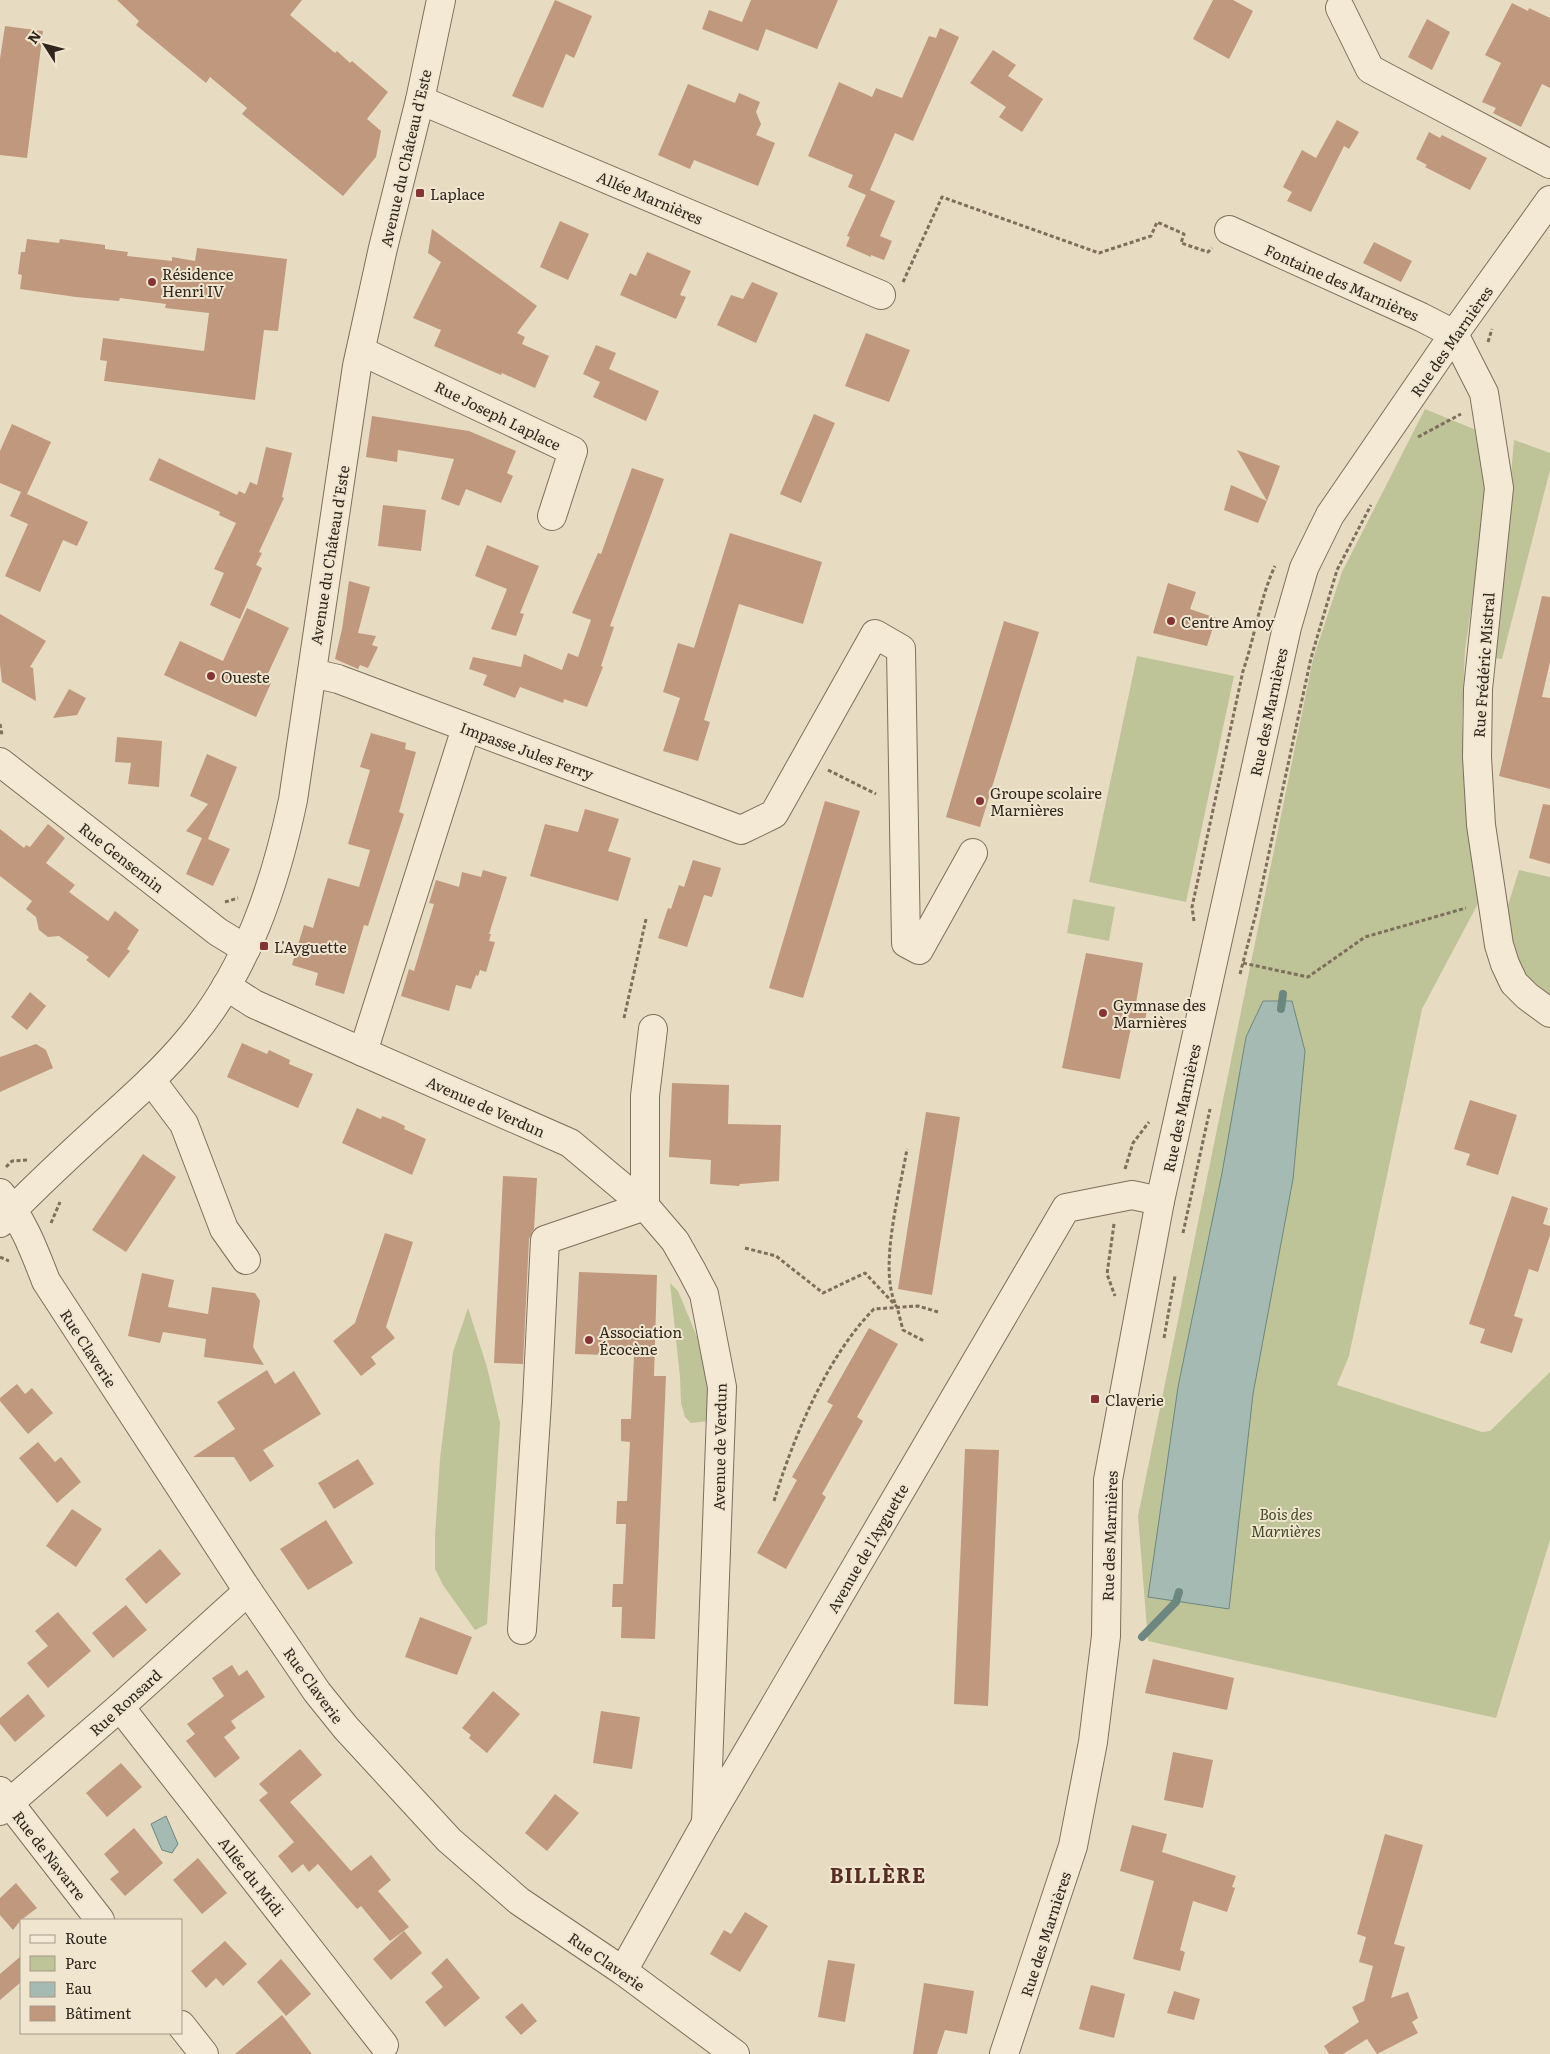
<svg xmlns="http://www.w3.org/2000/svg" width="1550" height="2054" font-family="Literata,serif">
<style>
.green{fill:#bfc398}
.water{fill:#a4bab3;stroke:#6c8780}
.lines{fill:none;stroke-linecap:round;stroke-linejoin:round}
.stream{stroke:#6c8780;stroke-width:8}
.building{fill:#c0987d}
.minor-casing{stroke:#7e6e5c;stroke-width:30}
.path{stroke:#7e6e5c;stroke-width:3;stroke-dasharray:4 2.5;stroke-linecap:butt}
.minor{stroke:#f3e9d4;stroke-width:28}
.poi-dot{fill:#853435;stroke:#f0e6d0;stroke-width:2}
.labels{text-anchor:middle;dominant-baseline:central;stroke-width:4;stroke-linejoin:round;paint-order:stroke}
.street-label{font-size:15px;fill:#30261e;stroke:#f0e6d0}
.poi-label{font-size:15px;fill:#30261e;stroke:#f0e6d0;text-anchor:start}
.park-label{font-size:15px;font-style:italic;fill:#424a27;stroke:#f0e6d0}
.district-label{font-size:20px;font-weight:bold;letter-spacing:1px;fill:#572d23;stroke:#f0e6d0}
</style>
<rect width="100%" height="100%" fill="#e7dcc2"/>
<g class="green">
<path d="M1425,409L1481,432L1487,487L1486,510L1465,650L1462,721L1465,783L1482,896L1422,1009L1349,1356L1337,1385L1482,1432L1490,1431L1550,1372V1540L1496,1718L1148,1641L1138,1516L1313,659L1342,572Z"/>
<path d="M1514,440L1550,453V470L1502,659L1495,658Z"/>
<path d="M1137,656L1234,676L1186,902L1089,882Z"/>
<path d="M1519,870L1550,877V996L1526,979L1514,962L1506,912Z"/>
<path d="M1073,899L1115,907L1109,941L1067,933Z"/>
<path d="M670,1283L678,1291L700,1344L713,1390L710,1421L691,1423L685,1417L681,1403L680,1377Z"/>
<path d="M468,1308L487,1367L500,1423L487,1624L475,1630L443,1585L435,1569V1537L440,1459L453,1352Z"/>
</g>
<g class="water">
<path d="M1263,1001H1292L1305,1051L1293,1179L1253,1394L1229,1609L1148,1597L1178,1387L1222,1173L1246,1037Z"/>
<path d="M166,1816L178,1844L172,1853L162,1850L151,1824Z"/>
</g>
<g class="lines">
<g class="stream">
<path d="M1281,1009L1283,994"/>
<path d="M1142,1637L1176,1602L1179,1592"/>
</g>
</g>
<g class="building">
<path d="M117,0H302L290,15L335,53L337,51L350,63L352,61L388,92L367,119L381,131L376,157L343,196L242,114L247,108L210,77L206,83L136,25L139,21Z"/>
<path d="M555,0L592,16L574,58L566,54L543,108L512,96Z"/>
<path d="M751,0H838L817,49L766,29L758,51L702,29L709,10L742,22Z"/>
<path d="M1213,0H1233L1253,11L1229,59L1193,39Z"/>
<path d="M1512,3L1528,11L1529,8L1550,18V88L1542,84L1521,127L1493,113L1496,108L1482,102L1501,63L1485,55Z"/>
<path d="M1427,19L1450,32L1432,70L1408,57Z"/>
<path d="M5,26L43,31L27,158L0,155V59Z"/>
<path d="M940,28L959,37L913,141L895,133L870,190L895,201L880,236L892,241L884,260L871,255V257L846,246L850,237L847,236L866,195L848,187L853,175L808,156L839,82L872,97L876,88L902,98L929,36L936,38Z"/>
<path d="M993,50L1016,65L1008,76L1043,99L1022,132L999,117L1006,107L970,83Z"/>
<path d="M688,84L735,103L739,93L760,102L756,112L761,124L756,135L775,143L758,186L694,160L690,169L658,155Z"/>
<path d="M1337,120L1359,132L1349,149L1344,146L1311,212L1287,201L1292,192L1283,187L1302,150L1316,158Z"/>
<path d="M1429,132L1440,138L1442,135L1487,158L1470,190L1425,167L1427,165L1416,159Z"/>
<path d="M560,221L589,234L568,280L540,267Z"/>
<path d="M432,229L537,306L517,333L525,337L522,344L549,356L535,388L502,373L501,375L434,346L441,330L413,318L441,262L428,253Z"/>
<path d="M27,239L59,243L60,239L105,245V249L128,252L127,256L172,261V257L195,261L197,248L287,259L278,331L264,330L255,400L104,381L107,361L100,360L103,338L204,351L209,313L165,308L166,304L120,298L119,301L76,297L20,289L22,275L18,274L21,252H25Z"/>
<path d="M1374,242L1412,261L1401,282L1363,263Z"/>
<path d="M647,252L691,271L680,295L686,297L676,319L620,295L630,273L636,276Z"/>
<path d="M752,282L778,293L756,343L717,325L731,295L743,299Z"/>
<path d="M866,333L910,350L889,402L845,386Z"/>
<path d="M596,345L616,353L609,369L659,391L646,421L593,397L600,382L583,374Z"/>
<path d="M814,414L835,423L801,503L780,494Z"/>
<path d="M372,416L469,431L516,451L507,473L513,476L501,503L466,489L459,506L441,499L454,459L398,450L397,462L366,457Z"/>
<path d="M12,424L51,442L27,494L88,522L77,546L63,540L40,592L5,576L28,524L10,516L21,492L0,483V451Z"/>
<path d="M266,447L292,453L282,497L284,498L259,552L262,553L256,565L262,568L240,619L210,605L224,573L214,569L236,523L219,515L220,512L149,480L159,458L237,495L239,491L245,494L250,482L257,485Z"/>
<path d="M1237,450L1280,466L1267,501Z"/>
<path d="M632,468L664,479L610,626L614,627L601,666L603,667L587,707L564,699L563,703L520,687L515,698L483,685L487,675L469,669L473,657L521,667L524,654L562,670L568,653L578,657L591,620L572,613L598,553L601,554Z"/>
<path d="M1231,485L1267,501L1258,523L1224,510Z"/>
<path d="M383,505L426,510L421,551L378,546Z"/>
<path d="M730,533L822,562L803,624L739,604L704,720L710,722L698,761L663,751L680,698L663,692L678,643L694,648Z"/>
<path d="M487,545L539,566L520,613L524,614L516,636L491,629L507,589L475,576Z"/>
<path d="M349,581L370,587L358,633L376,636L372,645L378,647L368,668L360,665L358,669L335,659L342,629Z"/>
<path d="M1168,583L1196,592L1190,609L1216,618L1207,646L1153,633Z"/>
<path d="M1542,596L1550,597V662L1542,697L1550,698V789L1499,776Z"/>
<path d="M247,608L289,628L265,680L271,683L256,717L164,675L180,641L223,661Z"/>
<path d="M0,614L46,641L30,667L33,668L36,701L2,682L0,664Z"/>
<path d="M1004,621L1039,632L980,827L946,817Z"/>
<path d="M69,689L86,698L77,715L53,718Z"/>
<path d="M371,733L406,743L405,749L416,752L399,812L404,814L368,926L364,925L344,994L315,985L318,973L292,965L304,925L313,928L328,878L359,887L370,850L348,844L370,770L360,767Z"/>
<path d="M117,737L162,741L159,787L128,784L131,763L115,762Z"/>
<path d="M207,754L237,767L208,839L230,849L213,886L186,874L202,838L186,831L208,804L190,796Z"/>
<path d="M825,801L860,811L803,998L769,988Z"/>
<path d="M1543,804L1550,805V864L1529,858Z"/>
<path d="M585,809L619,819L608,851L631,858L618,901L530,876L545,824L578,832Z"/>
<path d="M48,824L65,838L46,863L75,885L69,892L108,921L115,911L139,930L127,949L130,951L109,978L86,960L89,957L59,936L48,937L39,930L36,917L26,909L32,901L0,876V829L24,848L26,845L30,847Z"/>
<path d="M693,860L721,868L712,897L704,895L687,947L658,938L668,908L671,909L679,885L684,887Z"/>
<path d="M483,870L507,877L489,934H491L489,941L495,942L486,972L480,970L478,976L476,975L471,989L456,985L449,1011L401,996L409,969L414,971L434,904L429,903L436,880L459,887L462,872L481,877Z"/>
<path d="M1086,953L1143,963L1136,1003L1148,1005L1144,1026L1132,1023L1120,1079L1062,1068Z"/>
<path d="M30,992L46,1006L27,1030L11,1017Z"/>
<path d="M242,1043L267,1054L269,1050L290,1060L289,1064L313,1074L298,1108L227,1077Z"/>
<path d="M36,1044L46,1050L53,1068L0,1092V1057Z"/>
<path d="M672,1083L729,1085L728,1124L781,1125L779,1181L740,1184L739,1186L710,1184L711,1160L669,1157Z"/>
<path d="M1470,1100L1517,1115L1498,1175L1466,1165L1470,1154L1454,1149Z"/>
<path d="M357,1108L381,1119L382,1116L395,1121L405,1126L404,1129L426,1139L412,1175L342,1143Z"/>
<path d="M926,1112L960,1117L932,1295L898,1289Z"/>
<path d="M143,1154L176,1177L126,1252L92,1230Z"/>
<path d="M503,1176L537,1178L534,1229L529,1239L523,1364L494,1363Z"/>
<path d="M1512,1196L1548,1208L1543,1224L1550,1226V1235L1538,1272L1529,1269L1514,1316L1523,1319L1512,1353L1480,1343L1485,1329L1469,1324Z"/>
<path d="M385,1233L413,1242L386,1327L395,1338L371,1357L376,1364L361,1376L333,1341L355,1323Z"/>
<path d="M579,1272L657,1275L654,1376H666L655,1639L621,1638L622,1607H612L613,1584H623L626,1524H616L617,1501H627L630,1442L621,1441V1419H631L634,1356L575,1354Z"/>
<path d="M142,1273L174,1280L168,1307L208,1314L212,1287L255,1293L260,1301L253,1347L264,1365L204,1357L206,1339L163,1332L160,1343L128,1336Z"/>
<path d="M869,1328L898,1344L857,1417L863,1421L822,1494L826,1497L786,1569L757,1553L797,1480L792,1477L833,1405L827,1402Z"/>
<path d="M267,1370L275,1384L294,1371L321,1414L263,1450L274,1466L250,1482L234,1457H193L235,1429L217,1402Z"/>
<path d="M17,1384L25,1394L32,1388L53,1413L28,1434L0,1401V1398Z"/>
<path d="M38,1442L55,1462L61,1457L81,1482L57,1503L19,1458Z"/>
<path d="M965,1449L999,1450L988,1706L954,1704Z"/>
<path d="M358,1459L374,1484L334,1509L318,1483Z"/>
<path d="M72,1509L102,1529L76,1567L46,1546Z"/>
<path d="M326,1520L353,1563L308,1590L280,1549Z"/>
<path d="M160,1549L181,1574L146,1604L125,1579Z"/>
<path d="M126,1605L147,1630L113,1658L92,1633Z"/>
<path d="M58,1612L91,1651L48,1688L27,1663L48,1646L35,1631Z"/>
<path d="M420,1617L472,1637L457,1675L405,1657Z"/>
<path d="M1153,1659L1234,1678L1227,1710L1145,1693Z"/>
<path d="M232,1665L239,1676L247,1670L265,1697L231,1721L236,1728L224,1737L240,1758L215,1778L186,1741L195,1734L187,1724L224,1696L212,1678Z"/>
<path d="M493,1691L520,1714L487,1753L469,1738L471,1735L462,1728Z"/>
<path d="M28,1694L45,1716L15,1742L0,1724V1718Z"/>
<path d="M601,1711L640,1717L632,1769L593,1763Z"/>
<path d="M300,1749L322,1775L290,1802L351,1871L371,1855L391,1880L378,1891L409,1927L390,1941L361,1906L357,1909L318,1864L309,1872L303,1864L292,1873L278,1856L294,1842L259,1800L268,1793L259,1784Z"/>
<path d="M1173,1752L1213,1760L1203,1808L1164,1800Z"/>
<path d="M121,1763L142,1787L107,1817L86,1793Z"/>
<path d="M555,1794L579,1813L547,1851L525,1833Z"/>
<path d="M1132,1825L1167,1834L1162,1852L1236,1876L1232,1887L1235,1888L1227,1912L1193,1901L1180,1950L1185,1952L1180,1971L1133,1959L1154,1881L1120,1871Z"/>
<path d="M134,1828L163,1863L125,1896L110,1879L119,1872L104,1854Z"/>
<path d="M1385,1834L1423,1845L1394,1944L1405,1947L1391,1998L1408,1992L1418,2018L1412,2022L1418,2033L1377,2054L1367,2039L1343,2054H1329L1324,2046L1359,2022L1352,2007L1364,2001L1373,1966L1359,1962L1366,1937L1357,1934Z"/>
<path d="M198,1858L227,1893L202,1914L173,1880Z"/>
<path d="M16,1883L37,1908L21,1920L13,1930L0,1915V1898Z"/>
<path d="M745,1912L768,1926L740,1972L710,1954L724,1930L731,1934Z"/>
<path d="M404,1931L422,1953L391,1980L373,1959Z"/>
<path d="M225,1941L247,1964L223,1986L216,1978L206,1988L191,1971Z"/>
<path d="M21,1956V1982L0,2000V1974Z"/>
<path d="M447,1958L480,1998L445,2027L425,2002L443,1987L431,1973Z"/>
<path d="M281,1959L311,1994L286,2016L257,1982Z"/>
<path d="M828,1960L855,1964L845,2022L818,2017Z"/>
<path d="M924,1983L974,1991L967,2034L945,2030L937,2054H913Z"/>
<path d="M1091,1985L1125,1994L1114,2038L1079,2029Z"/>
<path d="M1174,1991L1200,1999L1194,2020L1167,2013Z"/>
<path d="M522,2003L537,2021L521,2035L505,2017Z"/>
<path d="M282,2015L312,2054H235Z"/>
</g>
<g class="lines">
<g class="minor-casing">
<g id="minor">
<path d="M1340,8L1370,69L1550,164"/>
<path d="M420,100L881,295"/>
<path d="M1229,230L1421,317L1454,334"/>
<path d="M1454,334L1484,393L1499,488L1478,689L1477,757L1481,825L1499,945L1505,964L1514,983L1527,996L1550,1013"/>
<path d="M361,351L573,451L552,516"/>
<path d="M312,673L338,679L741,830L774,814L875,634L901,649L906,943L919,950L973,853"/>
<path d="M0,762L218,932L246,949"/>
<path d="M226,986L254,1004L570,1143L645,1206L675,1241L692,1271L704,1294L722,1387L706,1823"/>
<path d="M363,1052L466,728"/>
<path d="M151,1080L184,1124L224,1229L246,1260"/>
<path d="M0,1193C22,1218 34,1250 46,1281L248,1591L317,1692L346,1728L449,1840L519,1901L623,1971L735,2054"/>
<path d="M0,1223C32,1190 65,1159 99,1128C131,1099 163,1071 190,1038C247,970 275,885 293,800L357,366L383,248L420,100L441,0"/>
<path d="M522,1630L537,1402L545,1240L645,1206V1096L653,1029"/>
<path d="M120,1707L384,2045"/>
<path d="M0,1791L100,1920"/>
<path d="M0,1811L120,1707L248,1591"/>
<path d="M623,1971L706,1823L1066,1208L1132,1195L1160,1201"/>
<path d="M181,2025L204,2054"/>
<path d="M1004,2054L1073,1846L1093,1742L1106,1636L1108,1480L1160,1201L1287,627L1304,568L1330,515L1454,334L1550,200"/>
</g>
</g>
<g class="path">
<path d="M903,282L942,197L1099,253L1151,236L1157,222L1184,234L1181,243L1208,252L1212,248"/>
<path d="M1488,342L1492,329"/>
<path d="M1418,437L1461,414"/>
<path d="M0,724L2,735"/>
<path d="M828,770L876,794"/>
<path d="M225,902L238,898"/>
<path d="M1194,921L1192,907L1243,671C1255,636 1260,598 1275,566"/>
<path d="M1243,963L1308,977L1365,937L1466,908"/>
<path d="M1240,974L1256,913L1311,658L1337,570L1371,505"/>
<path d="M624,1018L646,919"/>
<path d="M6,1167L12,1161L27,1160"/>
<path d="M1125,1169L1133,1143L1149,1122"/>
<path d="M51,1223L60,1202"/>
<path d="M1114,1224L1107,1274L1115,1296"/>
<path d="M1183,1233L1210,1109"/>
<path d="M745,1248L776,1256L823,1293L865,1273L897,1307L903,1330L924,1341"/>
<path d="M0,1257L9,1261"/>
<path d="M895,1303C879,1266 900,1190 907,1149"/>
<path d="M1164,1338L1175,1276"/>
<path d="M774,1501C793,1438 827,1356 874,1309L918,1306L938,1312"/>
</g>
<use href="#minor" class="minor"/>
</g>
<g class="poi-dot">
<rect x="415" y="188" width="10" height="10" rx="2.5"/>
<circle cx="152" cy="282" r="5"/>
<circle cx="1171" cy="621" r="5"/>
<circle cx="211" cy="676" r="5"/>
<circle cx="980" cy="801" r="5"/>
<rect x="259" y="941" width="10" height="10" rx="2.5"/>
<circle cx="1103" cy="1013" r="5"/>
<circle cx="589" cy="1340" r="5"/>
<rect x="1090" y="1394" width="10" height="10" rx="2.5"/>
</g>
<g class="labels">
<g class="street-label">
<text transform="translate(405 158) rotate(-77)">Avenue du Château d'Este</text>
<text transform="translate(650 197) rotate(23)">Allée Marnières</text>
<text transform="translate(1342 282) rotate(24)">Fontaine des Marnières</text>
<text transform="translate(1451 341) rotate(-55)">Rue des Marnières</text>
<text transform="translate(498 415) rotate(26)">Rue Joseph Laplace</text>
<text transform="translate(329 555) rotate(-81)">Avenue du Château d'Este</text>
<text transform="translate(1483 665) rotate(-86)">Rue Frédéric Mistral</text>
<text transform="translate(1268 712) rotate(-78)">Rue des Marnières</text>
<text transform="translate(527 750) rotate(20)">Impasse Jules Ferry</text>
<text transform="translate(122 857) rotate(38)">Rue Gensemin</text>
<text transform="translate(486 1106) rotate(24)">Avenue de Verdun</text>
<text transform="translate(1181 1108) rotate(-78)">Rue des Marnières</text>
<text transform="translate(89 1348) rotate(57)">Rue Claverie</text>
<text transform="translate(719 1447) rotate(-89)">Avenue de Verdun</text>
<text transform="translate(1109 1536) rotate(-88)">Rue des Marnières</text>
<text transform="translate(867 1548) rotate(-60)">Avenue de l'Ayguette</text>
<text transform="translate(314 1685) rotate(54)">Rue Claverie</text>
<text transform="translate(125 1702) rotate(-42)">Rue Ronsard</text>
<text transform="translate(50 1855) rotate(52)">Rue de Navarre</text>
<text transform="translate(252 1876) rotate(52)">Allée du Midi</text>
<text transform="translate(1045 1934) rotate(-72)">Rue des Marnières</text>
<text transform="translate(607 1961) rotate(35)">Rue Claverie</text>
</g>
<g class="poi-label">
<text x="430" y="193">Laplace</text>
<text x="162" y="273">Résidence<tspan x="162" dy="17">Henri IV</tspan></text>
<text x="1181" y="621">Centre Amoy</text>
<text x="221" y="676">Oueste</text>
<text x="990" y="792">Groupe scolaire<tspan x="990" dy="17">Marnières</tspan></text>
<text x="274" y="946">L'Ayguette</text>
<text x="1113" y="1004">Gymnase des<tspan x="1113" dy="17">Marnières</tspan></text>
<text x="599" y="1331">Association<tspan x="599" dy="17">Écocène</tspan></text>
<text x="1105" y="1399">Claverie</text>
</g>
<g class="park-label">
<text x="1286" y="1513">Bois des<tspan x="1286" dy="17">Marnières</tspan></text>
</g>
<g class="district-label">
<text x="878" y="1874">BILLÈRE</text>
</g>
</g>
<rect x="20" y="1919" width="162" height="115" fill="#f0e6d0" stroke="#a39989"/>
<rect x="30" y="1935" width="25" height="8" fill="#f3e9d4" stroke="#a39989"/>
<text x="65" y="1944" font-size="15" fill="#30261e">Route</text>
<rect x="30" y="1956" width="25" height="15" fill="#bfc398" stroke="#a39989"/>
<text x="65" y="1969" font-size="15" fill="#30261e">Parc</text>
<rect x="30" y="1982" width="25" height="15" fill="#a4bab3" stroke="#a39989"/>
<text x="65" y="1994" font-size="15" fill="#30261e">Eau</text>
<rect x="30" y="2006" width="25" height="15" fill="#c0987d" stroke="#a39989"/>
<text x="65" y="2019" font-size="15" fill="#30261e">Bâtiment</text>
<g transform="translate(45 45) rotate(306)" stroke="#f0e6d0" stroke-width="4" paint-order="stroke">
<path d="M0-4L9 19L0 12L-9 19Z" fill="#30261e"/>
<text y="-8" font-size="14" font-weight="bold" text-anchor="middle" fill="#30261e">N</text>
</g>
</svg>
